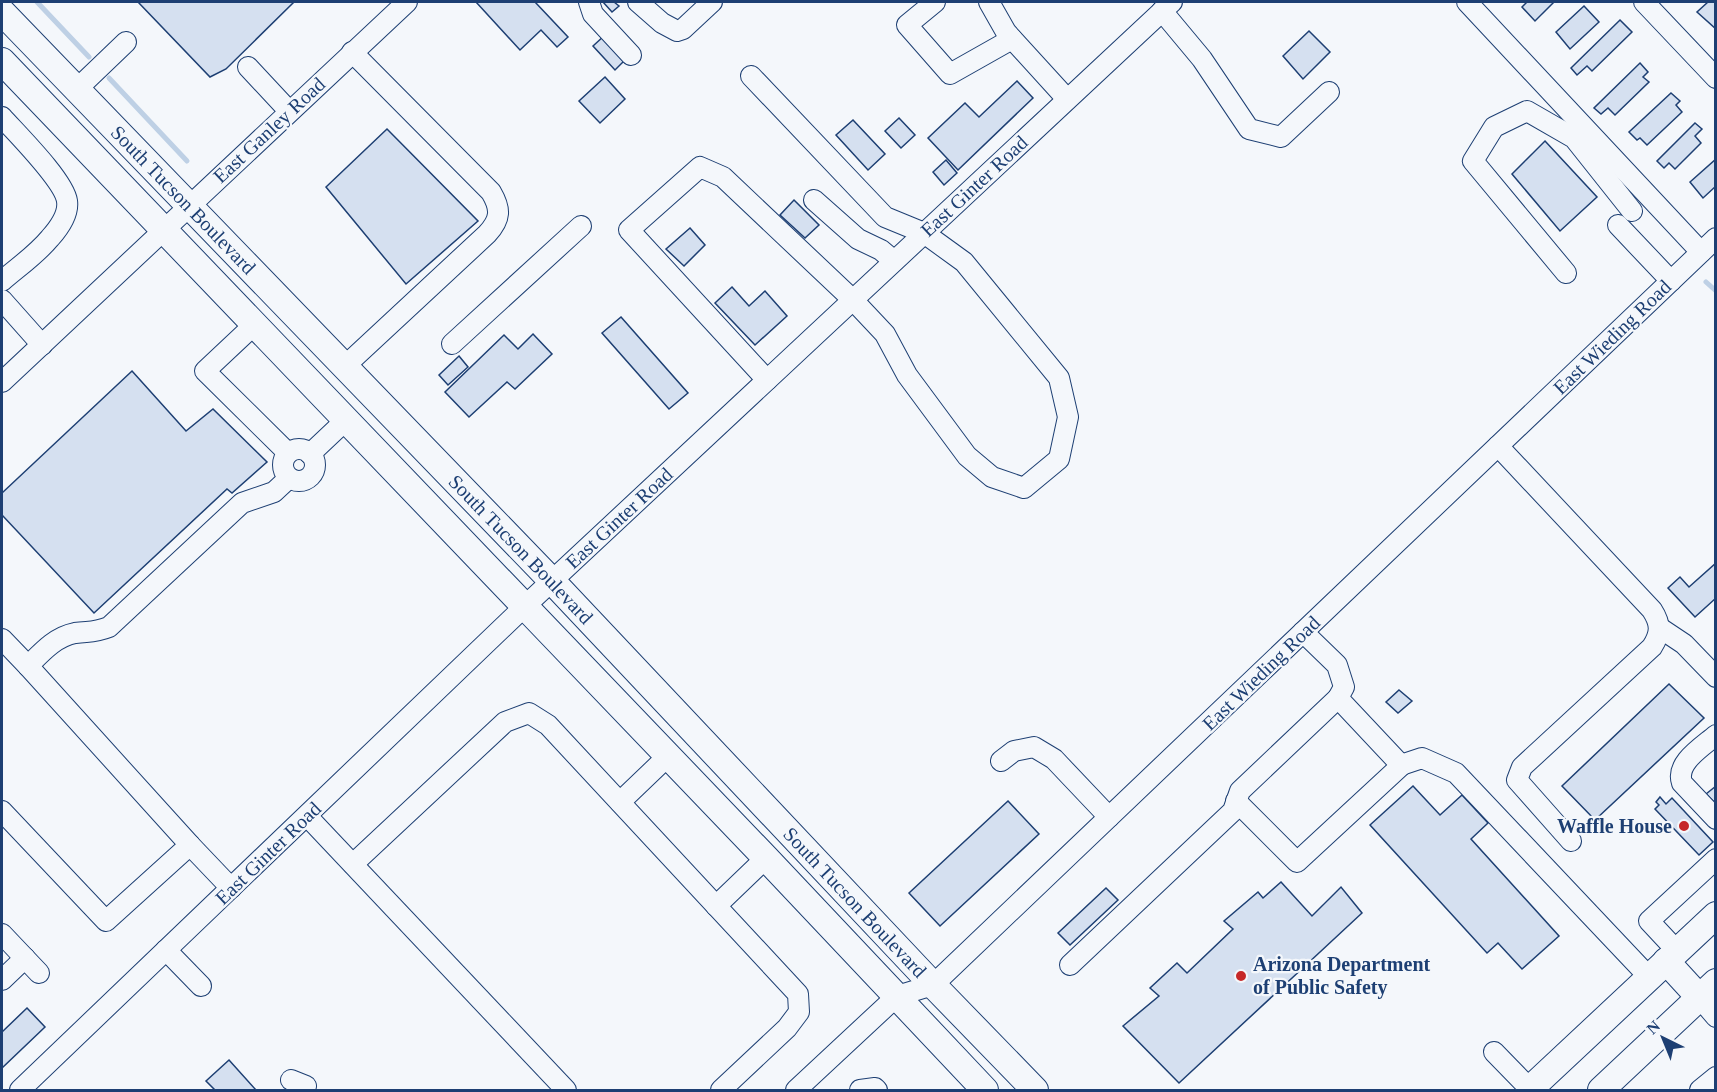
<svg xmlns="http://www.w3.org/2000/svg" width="1717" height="1092" font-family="Georgia,serif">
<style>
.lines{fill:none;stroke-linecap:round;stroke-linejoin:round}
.stream{stroke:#bed0e5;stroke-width:5}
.building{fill:#d5e0f0;stroke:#1d3f73;stroke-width:1.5}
.minor-casing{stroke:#1d3f73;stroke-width:22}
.major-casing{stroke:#1d3f73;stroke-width:28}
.minor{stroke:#f4f7fb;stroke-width:20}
.major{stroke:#f4f7fb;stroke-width:26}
.poi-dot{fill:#c62828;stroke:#f4f7fb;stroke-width:2}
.labels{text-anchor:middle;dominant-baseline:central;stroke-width:4.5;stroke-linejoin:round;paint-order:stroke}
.street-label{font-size:20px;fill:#1d3f73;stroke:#f4f7fb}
.poi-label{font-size:20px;font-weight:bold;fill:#1d3f73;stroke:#f4f7fb;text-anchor:end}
</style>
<rect width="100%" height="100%" fill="#f4f7fb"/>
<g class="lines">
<g class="stream">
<path d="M37,2L89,57"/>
<path d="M109,78L187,161"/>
<path d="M1706,282L1716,291"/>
</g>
</g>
<g class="building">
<path d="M138,2H294L226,69L210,77Z"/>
<path d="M476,2H535L568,37L557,47L541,30L520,50Z"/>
<path d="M603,2H614L619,6L612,12Z"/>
<path d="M1527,2H1554L1535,21L1522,7Z"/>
<path d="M1708,2H1716V29L1697,12Z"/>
<path d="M1584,6L1599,22L1570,49L1556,32Z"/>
<path d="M1620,20L1632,32L1592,71L1587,66L1577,75L1571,68Z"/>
<path d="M1309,31L1330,52L1303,79L1283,56Z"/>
<path d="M605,35L626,59L615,70L593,46Z"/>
<path d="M1640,63L1648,72L1643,77L1649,82L1615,115L1608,108L1601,114L1594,108Z"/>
<path d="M605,77L625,99L600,123L579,101Z"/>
<path d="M1017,81L1033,98L958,170L928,138L965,103L979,117Z"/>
<path d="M1671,93L1680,101L1676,105L1682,112L1647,145L1640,138L1637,140L1629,132Z"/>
<path d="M899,118L915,135L901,148L885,131Z"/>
<path d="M853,120L885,154L868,170L836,135Z"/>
<path d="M1695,123L1702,129L1695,136L1701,143L1675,169L1669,163L1664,168L1657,161Z"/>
<path d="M387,129L478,221L406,284L326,187Z"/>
<path d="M1545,141L1597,197L1560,231L1512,174Z"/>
<path d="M1716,159V186L1703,198L1690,182Z"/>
<path d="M946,160L957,173L944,185L933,172Z"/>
<path d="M794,200L819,225L805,238L780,215Z"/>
<path d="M690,228L705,245L684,266L666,249Z"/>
<path d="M732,287L749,306L765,291L787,316L755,345L715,303Z"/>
<path d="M621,317L688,393L669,409L602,333Z"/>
<path d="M533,334L552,354L515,389L507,382L469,417L445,392L504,335L518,349Z"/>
<path d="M459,356L468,367L448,385L439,375Z"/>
<path d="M132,371L186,431L213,409L267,462L232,493L227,489L94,613L2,515V493Z"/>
<path d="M1716,563V598L1695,617L1668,588L1680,577L1689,587Z"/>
<path d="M1669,684L1704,718L1595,820L1562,786Z"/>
<path d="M1399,690L1412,701L1398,713L1386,702Z"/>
<path d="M1413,786L1440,815L1462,795L1488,823L1471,839L1559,936L1522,969L1498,943L1487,953L1370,825Z"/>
<path d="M1716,786V804L1706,794Z"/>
<path d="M1660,797L1666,804L1672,798L1713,842L1699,855L1655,809L1659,805L1656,802Z"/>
<path d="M1008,801L1039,834L940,926L909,893Z"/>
<path d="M1281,882L1312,916L1341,887L1362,913L1179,1083L1123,1026L1159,996L1150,988L1177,963L1187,973L1233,929L1224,921L1258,892L1263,898Z"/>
<path d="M1106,888L1118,900L1070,945L1058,933Z"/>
<path d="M27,1008L45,1027L2,1068V1032Z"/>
<path d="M229,1060L256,1090H215L206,1081Z"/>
</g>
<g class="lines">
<g class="minor-casing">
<g id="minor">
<path d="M589,2L593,14L631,55"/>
<path d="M638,2L662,23L677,31L683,29L712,2"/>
<path d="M935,2L907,25L950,74L1012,39"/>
<path d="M989,2L1006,32L1067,99"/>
<path d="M1467,2L1701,252"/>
<path d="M1644,2L1716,78"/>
<path d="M1162,11L1202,59L1249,129L1281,137L1329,92"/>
<path d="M248,67L289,111"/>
<path d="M751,76L885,217L924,233L964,262L1059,378L1068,417L1059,459L1024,488L992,477L967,456L907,375L885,334L853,300L723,177L700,167L629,230L767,380"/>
<path d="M77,89L126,42"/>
<path d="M2,117C16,133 64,180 67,201C69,214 58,229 50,238C36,255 18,267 2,281"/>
<path d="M814,200L858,239L881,250L894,261"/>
<path d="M1618,225L1671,281"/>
<path d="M1566,273L1473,161L1494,127L1527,111L1574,138L1632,211"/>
<path d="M2,300L42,345"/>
<path d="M255,324L205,371L288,453"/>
<path d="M452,344L581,226"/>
<path d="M345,366L487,234C501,219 501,209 491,192L352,52"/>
<path d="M2,382L407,2"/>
<path d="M1498,446L1652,610C1661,624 1661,633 1652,647L1522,767L1517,780L1571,841"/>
<circle cx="299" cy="465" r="16"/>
<path d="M310,454L346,420"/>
<path d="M1660,628L1684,644L1716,677"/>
<path d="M1303,632L1337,665L1344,687L1338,698L1401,765L1422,758L1456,773L1649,977"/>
<path d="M2,639L28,666C42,652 55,637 75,633C89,631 94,633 109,627L242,503L274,492L289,478"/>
<path d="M1716,735C1702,747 1675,763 1682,783L1716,819"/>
<path d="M1001,761L1014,751L1034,747L1054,759L1109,817"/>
<path d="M1236,801L1297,862L1403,764"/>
<path d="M620,802L668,756"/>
<path d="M2,811L106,921L190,845L28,666"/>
<path d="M307,816L566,1090"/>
<path d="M190,845L231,888"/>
<path d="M353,864L505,722L529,713L548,725L798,994L799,1012L787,1028L721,1090"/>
<path d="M716,906L766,858"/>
<path d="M2,934L39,973"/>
<path d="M166,950L201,986"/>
<path d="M1677,951L1649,921L1716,859"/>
<path d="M1070,965L1233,811L1240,791L1338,698"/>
<path d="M2,980L25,958"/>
<path d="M1699,997L1716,1017"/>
<path d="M1494,1052L1530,1089"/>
<path d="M291,1080L306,1086"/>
<path d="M20,1090L525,606L1172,2"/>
<path d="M796,1090L897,996L933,985L1716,238"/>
<path d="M860,1090L875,1088L877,1090"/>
<path d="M1700,1090L1716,1077"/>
</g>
</g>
<g class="major-casing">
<g id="major">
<path id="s1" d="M2,12L552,581L933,985L1035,1090"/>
<path d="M2,61L766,858L985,1090"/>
<path d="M1666,961L1699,997"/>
<path d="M1529,1090L1716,915"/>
<path d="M1601,1090L1716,982"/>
</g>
</g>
<use href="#minor" class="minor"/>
<use href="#major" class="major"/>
</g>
<g class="poi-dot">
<circle cx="1684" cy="826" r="6"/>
<circle cx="1241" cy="976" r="6"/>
</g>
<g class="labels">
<g class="street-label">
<text transform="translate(269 130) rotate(-43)">East Ganley Road</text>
<text transform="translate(974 186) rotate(-43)">East Ginter Road</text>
<text stroke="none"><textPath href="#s1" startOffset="261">South Tucson Boulevard</textPath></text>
<text transform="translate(1612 337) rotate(-44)">East Wieding Road</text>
<text transform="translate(619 518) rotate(-43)">East Ginter Road</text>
<text stroke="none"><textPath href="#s1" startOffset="747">South Tucson Boulevard</textPath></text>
<text transform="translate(1261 673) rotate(-44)">East Wieding Road</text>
<text transform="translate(268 853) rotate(-44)">East Ginter Road</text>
<text stroke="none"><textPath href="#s1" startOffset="1233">South Tucson Boulevard</textPath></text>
</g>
<g class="poi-label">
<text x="1672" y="826">Waffle House</text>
<text x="1253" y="964" text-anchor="start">Arizona Department<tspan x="1253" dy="23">of Public Safety</tspan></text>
</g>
</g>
<rect width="1717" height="1092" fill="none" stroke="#1d3f73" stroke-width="6"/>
<g transform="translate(1663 1038) rotate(317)" stroke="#f4f7fb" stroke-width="4.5" paint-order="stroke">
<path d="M0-4.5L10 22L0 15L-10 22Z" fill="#1d3f73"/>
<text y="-9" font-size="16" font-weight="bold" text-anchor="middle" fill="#1d3f73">N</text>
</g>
</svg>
